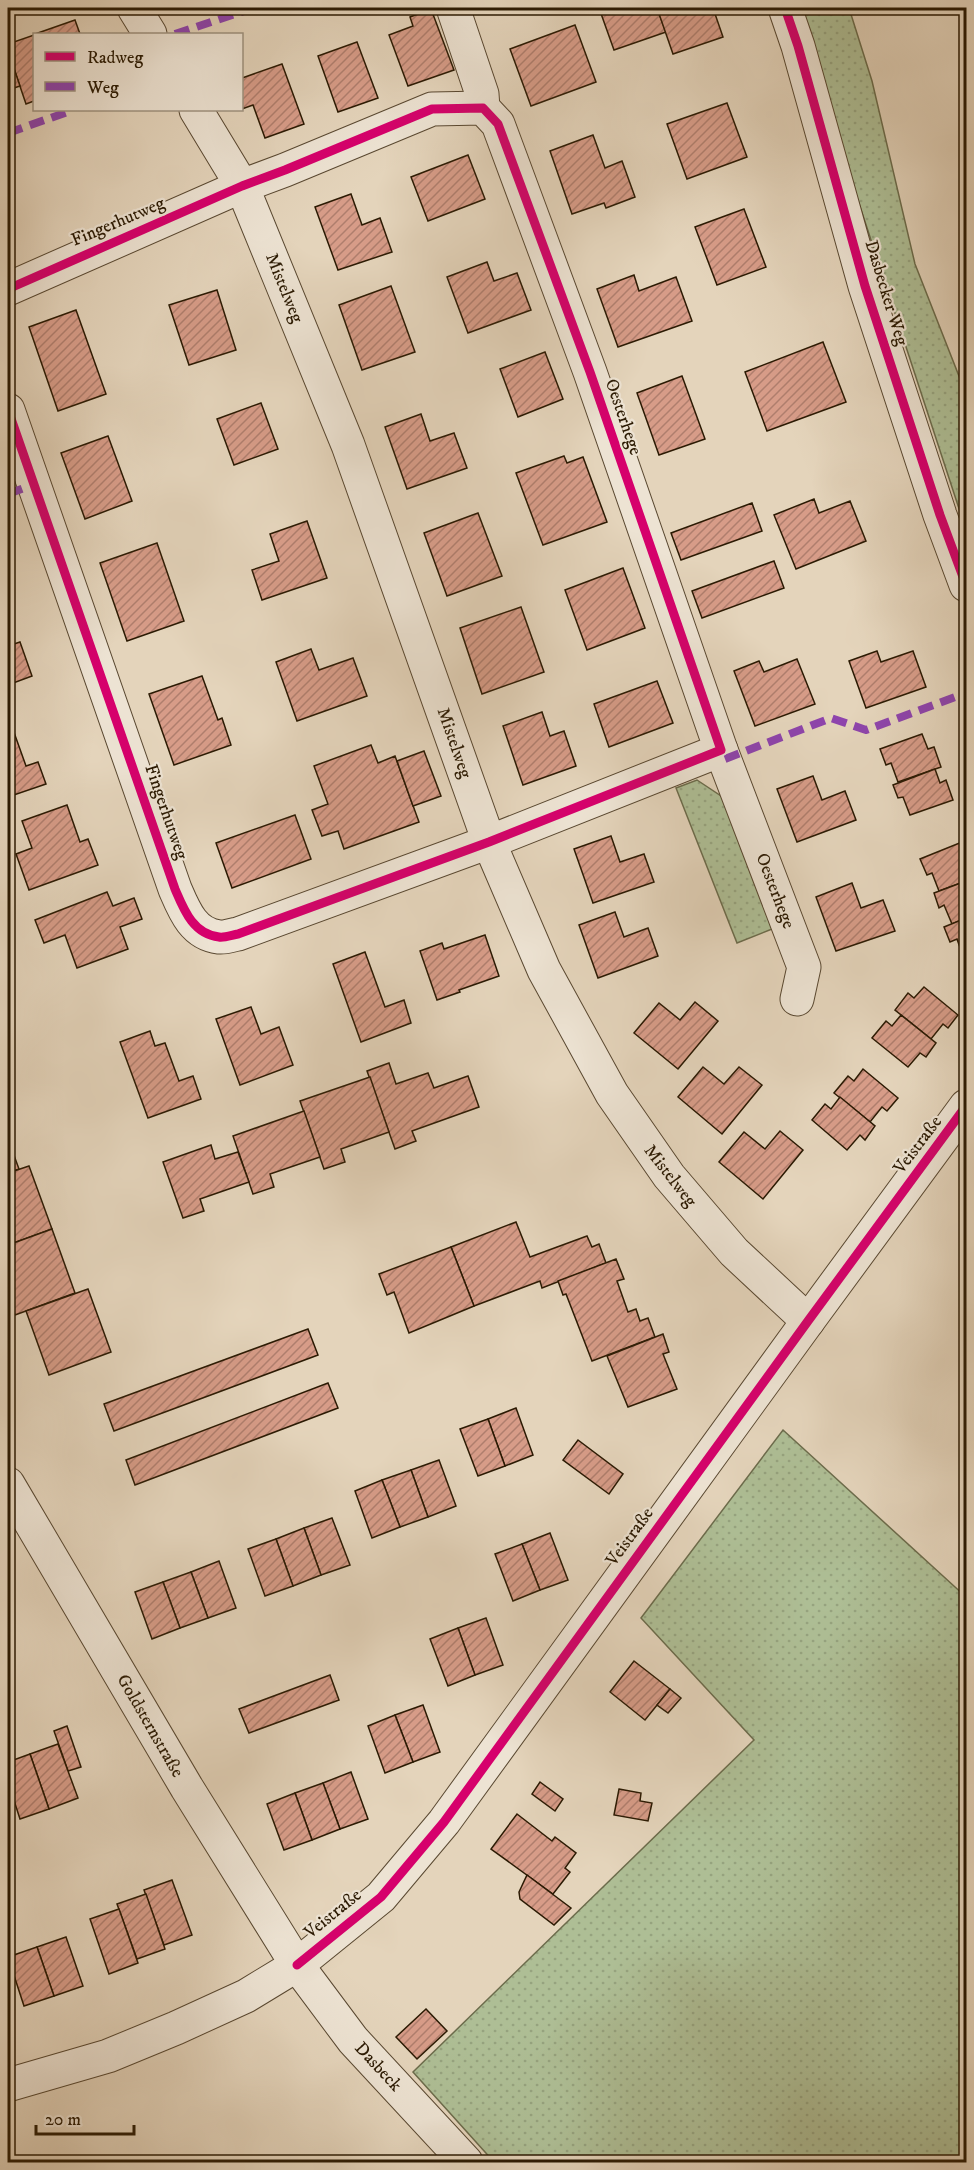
<svg xmlns="http://www.w3.org/2000/svg" width="974" height="2170" font-family="'IM FELL DW Pica',serif">
<style>
.grass{fill:url(#grass-dots);stroke:#6c6c4c;stroke-width:1.5}
.building{fill:url(#building-hatch);stroke:#2b1a03;stroke-width:1.5}
.lines{fill:none;stroke-linecap:round;stroke-linejoin:round}
.minor-casing{stroke:#594831;stroke-width:35}
.minor{stroke:#ede3d3;stroke-width:33}
.quiet{stroke:#8e44ad;stroke-width:8;stroke-dasharray:15 8;stroke-linecap:butt}
.cycleway-casing{stroke:#ede3d3;stroke-width:13}
.cycleway{stroke:#d6006c;stroke-width:9}
.labels{text-anchor:middle;dominant-baseline:central;stroke-width:4.5;stroke-linejoin:round;paint-order:stroke}
.street-label{font-size:18px;fill:#2b1a03;stroke:#ede3d3}
</style>
<defs>
<pattern id="grass-dots" width="8" height="8" patternUnits="userSpaceOnUse" patternTransform="scale(1.5)"><rect width="8" height="8" fill="#aebe95"/><path d="M2 2h.1M6 6h.1" fill="none" stroke="#96a37f" stroke-width="1.8" stroke-linecap="round"/></pattern>
<pattern id="building-hatch" width="6" height="6" patternUnits="userSpaceOnUse" patternTransform="scale(1.5)"><rect width="6" height="6" fill="#d79c88"/><path d="M-1 1l2-2M0 6l6-6M5 7l2-2" fill="none" stroke="#af7e6d"/></pattern>
</defs>
<rect width="100%" height="100%" fill="#e4d4bb"/>
<filter id="stains"><feTurbulence type="fractalNoise" baseFrequency=".00333" numOctaves="4"/><feColorMatrix values="0 0 0 0 .2 0 0 0 0 .09 0 0 0 0 .02 0 0 0 .5 -.17"/></filter>
<radialGradient id="worn" r=".72"><stop offset=".6" stop-color="#630" stop-opacity="0"/><stop offset="1" stop-color="#630" stop-opacity=".3"/></radialGradient>
<g class="grass">
<path d="M795,8H849L872,81L915,264L966,394V530Z"/>
<path d="M697,780L724,798L772,929L737,943L676,788Z"/>
<path d="M783,1430L966,1597V2162H494L413,2072L754,1740L641,1618Z"/>
</g>
<g class="building">
<path d="M599,8H657L666,32L614,50Z"/>
<path d="M657,8H713L723,37L673,54Z"/>
<path d="M431,9L454,70L408,86L389,35L413,26L410,17Z"/>
<path d="M75,20L80,34H35Z"/>
<path d="M575,25L596,82L531,106L510,49Z"/>
<path d="M34,35V101L26,104L8,51V44Z"/>
<path d="M357,42L378,98L338,112L318,56Z"/>
<path d="M8,51L20,86L8,90Z"/>
<path d="M282,64L304,124L265,138L253,105L242,109V78Z"/>
<path d="M727,103L747,157L687,179L667,124Z"/>
<path d="M593,135L605,168L622,161L635,197L606,208L604,203L572,214L550,151Z"/>
<path d="M468,155L485,199L428,221L411,177Z"/>
<path d="M351,194L362,225L380,218L392,252L338,270L315,207Z"/>
<path d="M744,209L766,267L717,285L695,227Z"/>
<path d="M487,262L494,281L517,273L531,310L468,333L447,277Z"/>
<path d="M634,275L639,291L676,277L692,321L618,347L597,289Z"/>
<path d="M391,286L415,352L362,370L339,305Z"/>
<path d="M217,290L236,350L189,365L169,305Z"/>
<path d="M76,310L106,394L58,411L29,327Z"/>
<path d="M823,342L846,402L767,431L745,372Z"/>
<path d="M545,352L563,399L518,417L500,369Z"/>
<path d="M682,376L705,439L659,455L637,393Z"/>
<path d="M261,403L278,449L234,465L217,419Z"/>
<path d="M421,414L430,441L454,433L467,468L407,489L385,427Z"/>
<path d="M108,436L132,501L85,519L61,453Z"/>
<path d="M564,456L567,463L583,457L607,522L543,545L516,473Z"/>
<path d="M814,499L819,513L850,501L866,541L796,569L774,515Z"/>
<path d="M752,503L762,531L681,560L671,533Z"/>
<path d="M478,513L502,576L447,596L424,533Z"/>
<path d="M307,521L327,578L262,600L252,570L279,561L270,534Z"/>
<path d="M157,543L184,621L127,641L100,563Z"/>
<path d="M774,561L784,588L702,618L692,591Z"/>
<path d="M623,568L645,628L587,650L565,590Z"/>
<path d="M521,607L544,672L482,694L460,628Z"/>
<path d="M20,642L32,676L8,685V646Z"/>
<path d="M311,649L319,670L353,658L367,696L297,721L276,662Z"/>
<path d="M877,651L881,662L913,651L926,687L866,708L849,661Z"/>
<path d="M797,659L815,704L755,726L734,671L759,661L764,672Z"/>
<path d="M202,676L218,720L222,718L231,745L174,765L149,694Z"/>
<path d="M657,681L673,723L609,747L594,704Z"/>
<path d="M542,712L550,736L564,731L576,766L523,785L503,726Z"/>
<path d="M11,724L26,766L38,762L46,784L8,797V725Z"/>
<path d="M922,734L928,749L934,747L941,767L898,782L891,763L886,765L880,749Z"/>
<path d="M371,745L378,763L395,756L419,822L344,849L338,831L322,836L312,810L328,804L314,766Z"/>
<path d="M424,751L441,796L413,806L397,761Z"/>
<path d="M935,769L940,783L946,780L953,800L910,815L903,797L898,798L893,785Z"/>
<path d="M813,776L822,800L845,791L856,820L797,842L777,789Z"/>
<path d="M67,805L80,842L88,839L98,865L29,890L16,854L32,848L22,821Z"/>
<path d="M295,815L311,859L232,888L216,843Z"/>
<path d="M611,836L620,862L644,854L654,882L593,903L574,849Z"/>
<path d="M962,842L966,855V881L939,891L932,873L927,875L920,859Z"/>
<path d="M966,881V918L952,924L944,905L939,908L934,893Z"/>
<path d="M852,883L861,908L883,900L895,931L836,951L816,897Z"/>
<path d="M107,892L113,906L134,898L142,919L120,927L128,949L77,968L65,935L44,943L35,920Z"/>
<path d="M615,912L624,937L648,928L658,956L598,978L579,925Z"/>
<path d="M966,918V958L964,959L957,939L950,942L944,927Z"/>
<path d="M485,935L499,976L459,990L460,992L437,1000L420,951L442,943L444,949Z"/>
<path d="M365,952L385,1007L404,1000L411,1023L361,1042L333,964Z"/>
<path d="M924,987L958,1015L948,1028L943,1024L931,1039L895,1010L908,993L914,998Z"/>
<path d="M695,1002L718,1021L678,1069L634,1033L659,1003L680,1020Z"/>
<path d="M251,1007L261,1034L279,1027L293,1065L240,1085L216,1019Z"/>
<path d="M901,1015L936,1043L926,1057L920,1053L908,1067L872,1038L886,1021L892,1026Z"/>
<path d="M150,1031L155,1046L165,1043L179,1081L193,1076L201,1099L148,1118L120,1042Z"/>
<path d="M389,1063L396,1084L428,1073L434,1088L468,1076L479,1107L412,1131L416,1141L395,1149L367,1071Z"/>
<path d="M703,1067L724,1084L739,1067L762,1085L722,1134L678,1097Z"/>
<path d="M863,1069L898,1098L887,1111L882,1107L870,1122L834,1093L848,1076L854,1081Z"/>
<path d="M370,1077L389,1132L341,1149L345,1162L324,1169L300,1101Z"/>
<path d="M840,1097L875,1126L865,1140L860,1135L847,1150L812,1120L825,1104L831,1109Z"/>
<path d="M304,1111L320,1157L270,1174L274,1187L253,1194L233,1136Z"/>
<path d="M780,1131L803,1150L763,1199L719,1162L744,1132L765,1149Z"/>
<path d="M8,1139L19,1169L8,1173Z"/>
<path d="M211,1145L215,1159L238,1152L249,1182L200,1199L204,1211L183,1218L163,1162Z"/>
<path d="M29,1166L52,1229L8,1245V1173Z"/>
<path d="M516,1222L530,1257L587,1236L592,1247L599,1244L606,1263L542,1288L540,1281L474,1306L451,1247Z"/>
<path d="M52,1229L75,1293L15,1315L8,1294V1245Z"/>
<path d="M451,1247L474,1306L409,1333L394,1292L387,1295L379,1274Z"/>
<path d="M616,1259L624,1279L617,1281L628,1312L636,1309L640,1321L648,1318L655,1337L592,1361L566,1294L563,1295L558,1281Z"/>
<path d="M88,1289L111,1352L49,1375L26,1311Z"/>
<path d="M308,1329L318,1355L114,1431L104,1404Z"/>
<path d="M663,1334L669,1352L663,1354L677,1389L628,1407L607,1356Z"/>
<path d="M328,1383L338,1408L135,1485L126,1460Z"/>
<path d="M516,1408L533,1455L505,1466L488,1419Z"/>
<path d="M488,1419L505,1466L478,1476L460,1429Z"/>
<path d="M578,1440L623,1474L609,1494L563,1460Z"/>
<path d="M439,1460L456,1506L428,1517L411,1470Z"/>
<path d="M411,1470L428,1517L400,1527L382,1480Z"/>
<path d="M382,1480L400,1527L372,1538L355,1491Z"/>
<path d="M332,1518L350,1565L321,1575L304,1528Z"/>
<path d="M304,1528L321,1575L293,1586L276,1539Z"/>
<path d="M550,1533L568,1580L540,1590L522,1544Z"/>
<path d="M276,1539L293,1586L265,1596L248,1549Z"/>
<path d="M522,1544L540,1590L513,1601L495,1554Z"/>
<path d="M219,1561L236,1608L208,1618L191,1572Z"/>
<path d="M191,1572L208,1618L180,1628L163,1582Z"/>
<path d="M163,1582L180,1628L152,1639L135,1592Z"/>
<path d="M486,1618L503,1665L475,1675L458,1628Z"/>
<path d="M458,1628L475,1675L448,1686L430,1639Z"/>
<path d="M634,1661L670,1689L645,1720L610,1692Z"/>
<path d="M330,1675L339,1700L249,1733L239,1709Z"/>
<path d="M670,1689L681,1698L668,1713L657,1705Z"/>
<path d="M423,1705L440,1752L413,1762L395,1715Z"/>
<path d="M395,1715L413,1762L385,1773L368,1726Z"/>
<path d="M67,1726L81,1767L68,1771L54,1731Z"/>
<path d="M58,1744L78,1798L49,1809L30,1754Z"/>
<path d="M30,1754L49,1809L20,1819L8,1782V1762Z"/>
<path d="M351,1772L368,1819L340,1829L323,1783Z"/>
<path d="M540,1782L563,1799L555,1811L532,1794Z"/>
<path d="M323,1783L340,1829L312,1840L295,1793Z"/>
<path d="M619,1789L641,1793L640,1801L652,1803L648,1821L614,1815Z"/>
<path d="M295,1793L312,1840L284,1850L267,1804Z"/>
<path d="M517,1814L552,1841L555,1837L576,1853L565,1868L570,1872L553,1894L491,1849Z"/>
<path d="M527,1875L571,1908L554,1925L520,1899L519,1892Z"/>
<path d="M172,1880L192,1935L164,1945L144,1890Z"/>
<path d="M146,1894L165,1949L137,1959L117,1904Z"/>
<path d="M119,1909L138,1963L109,1974L90,1919Z"/>
<path d="M66,1937L83,1986L54,1996L37,1947Z"/>
<path d="M37,1947L54,1996L24,2006L8,1957Z"/>
<path d="M426,2009L447,2031L417,2059L396,2037Z"/>
</g>
<g class="lines">
<g class="minor-casing">
<g id="minor">
<path d="M134,8L150,34"/>
<path d="M453,8L482,94L483,108"/>
<path d="M785,8L798,46L865,286L940,515L966,585"/>
<path d="M196,110L242,186L348,445L489,842L544,970L612,1094L669,1176L734,1252L808,1321"/>
<path d="M8,289L242,186L285,170L432,109L483,108L498,124L590,372L721,750L489,842L238,934C232,935 224,938 219,937C193,934 184,910 175,889L8,410"/>
<path d="M721,750L804,967L797,999"/>
<path d="M8,1484L187,1788L297,1965L353,2040L466,2162"/>
<path d="M8,2085L108,2056L176,2028L246,1996L297,1965L381,1897L444,1822L808,1321L966,1106"/>
</g>
</g>
<use href="#minor" class="minor"/>
<g class="quiet">
<path d="M175,34L253,8"/>
<path d="M8,133L73,110"/>
<path d="M8,494L35,484"/>
<path d="M725,759L831,718L866,730L966,693"/>
</g>
<g class="cycleway-casing">
<g id="cycleway">
<path d="M785,8L798,46L865,286L940,515L966,585"/>
<path d="M8,289L242,186L285,170L432,109L483,108L498,124L590,372L721,750L489,842L238,934C232,935 224,938 219,937C193,934 184,910 175,889L8,410"/>
<path d="M297,1965L381,1897L444,1822L808,1321L966,1106"/>
</g>
</g>
<use href="#cycleway" class="cycleway"/>
</g>
<g class="labels">
<g class="street-label">
<text transform="translate(118 222) rotate(-23)">Fingerhutweg</text>
<text transform="translate(284 288) rotate(68)">Mistelweg</text>
<text transform="translate(886 293) rotate(73)">Dasbecker Weg</text>
<text transform="translate(623 417) rotate(71)">Oesterhege</text>
<text transform="translate(454 743) rotate(71)">Mistelweg</text>
<text transform="translate(166 812) rotate(71)">Fingerhutweg</text>
<text transform="translate(775 891) rotate(69)">Oesterhege</text>
<text transform="translate(918 1145) rotate(-53)">Veistraße</text>
<text transform="translate(670 1176) rotate(52)">Mistelweg</text>
<text transform="translate(630 1537) rotate(-54)">Veistraße</text>
<text transform="translate(150 1726) rotate(60)">Goldsternstraße</text>
<text transform="translate(333 1914) rotate(-39)">Veistraße</text>
<text transform="translate(378 2067) rotate(47)">Dasbeck</text>
</g>
</g>
<rect width="974" height="2170" fill="none" stroke="#e4d4bb" stroke-width="30"/>
<rect x="9" y="9" width="956" height="2152" fill="none" stroke="#2b1a03" stroke-width="3"/>
<rect x="15" y="15" width="944" height="2140" fill="none" stroke="#2b1a03" stroke-width="1.5"/>
<rect x="33" y="33" width="210" height="78" fill="#ede3d3" stroke="#9f9380" stroke-width="1.5"/>
<rect x="45" y="52" width="30" height="9" fill="#d6006c" stroke="#9f9380" stroke-width="1.5"/>
<text x="87" y="63" font-size="18" fill="#2b1a03">Radweg</text>
<rect x="45" y="82" width="30" height="9" fill="#8e44ad" stroke="#9f9380" stroke-width="1.5"/>
<text x="87" y="93" font-size="18" fill="#2b1a03">Weg</text>
<path d="M36 2125v9h98v-9" fill="none" stroke="#2b1a03" stroke-width="3"/>
<text x="45" y="2125" font-size="18" fill="#2b1a03" stroke="#ede3d3" stroke-width="4.5" paint-order="stroke">20 m</text>
<rect width="100%" height="100%" filter="url(#stains)"/>
<rect width="100%" height="100%" fill="url(#worn)"/>
</svg>
